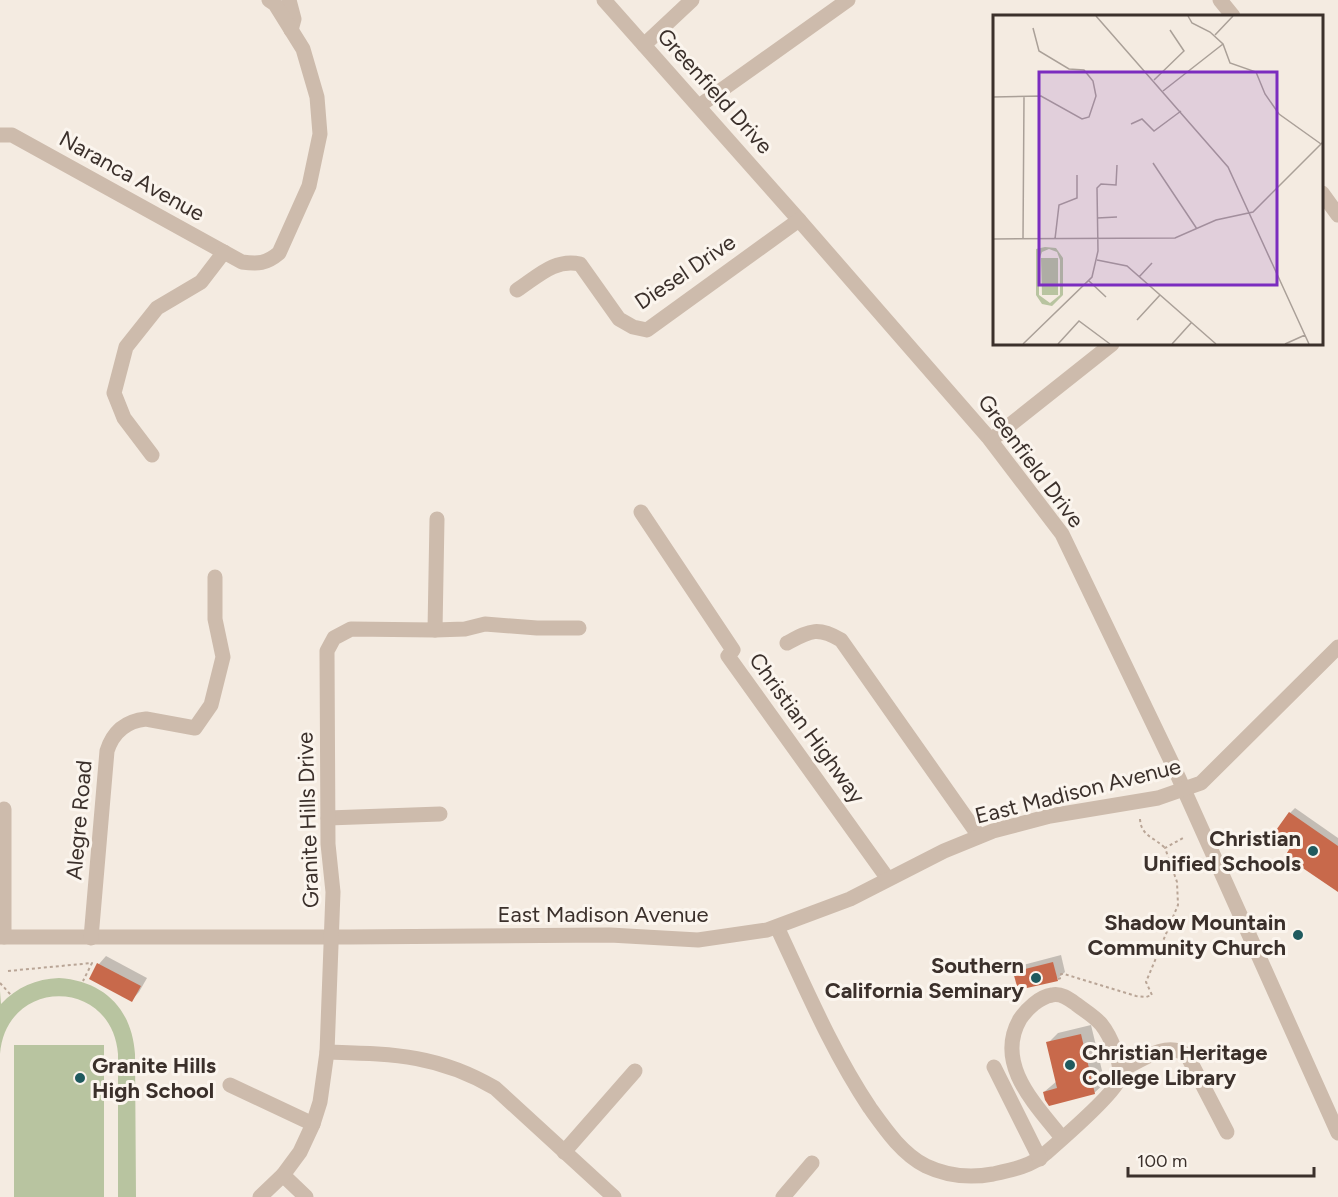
<svg xmlns="http://www.w3.org/2000/svg" width="1338" height="1197" font-family="Figtree,sans-serif">
<style>
.green{fill:#b8c4a0}
.shadow{fill:#0003}
.building{fill:#c8694b}
.lines{fill:none;stroke-linecap:round;stroke-linejoin:round}
.path{stroke:#b9a596;stroke-width:2;stroke-dasharray:3 3;stroke-linecap:butt}
.minor{stroke:#cdbbac;stroke-width:15}
.poi-dot{fill:#1f5a5e;stroke:#fbf5ee;stroke-width:2}
.labels{text-anchor:middle;dominant-baseline:central;stroke-width:6;stroke-linejoin:round;paint-order:stroke}
.street-label{font-size:22px;fill:#3b302b;stroke:#fbf5ee}
.poi-label{font-size:22px;font-weight:bold;fill:#3b302b;stroke:#fbf5ee;text-anchor:end}
.inset-road{fill:none;stroke:#aaa098;stroke-width:1.5}
.view{fill:#7b2cbf;fill-opacity:0.15;stroke:#7b2cbf;stroke-width:3}
.inset-edge{fill:none;stroke:#3b302b;stroke-width:3}
</style>
<rect width="100%" height="100%" fill="#f4ebe1"/>
<g class="green">
<path d="M59,978C104,981 132,1009 135,1054L136,1197H118V1054C112,977 6,977 0,1054V1197V991L1,1004C17,987 36,979 59,978Z"/>
<rect x="14" y="1045" width="90" height="152"/>
</g>
<g class="shadow">
<path d="M1295,808L1338,838V890L1294,845L1290,813Z"/>
<path d="M1061,955L1065,972L1057,979L1015,972L1023,965Z"/>
<path d="M106,956L147,978L139,992L132,1000L91,978L99,964Z"/>
<path d="M1091,1025L1105,1083L1093,1094L1044,1092L1057,1081L1048,1043L1058,1033Z"/>
</g>
<g class="building">
<path d="M1289,812L1338,846V892L1285,856L1292,845L1274,833Z"/>
<path d="M1053,962L1058,981L1018,990L1013,972Z"/>
<path d="M97,963L141,986L132,1002L89,979Z"/>
<path d="M1081,1034L1095,1094L1049,1106L1045,1100L1043,1092L1057,1088L1046,1042Z"/>
</g>
<g class="lines">
<g class="path">
<path d="M1140,819C1141,836 1154,837 1165,848"/>
<path d="M8,971L92,963L83,981"/>
<path d="M1058,979L1061,978V974H1064L1136,996L1146,997L1152,995L1146,982L1178,905L1177,882L1165,848L1183,838"/>
<path d="M0,983L11,995"/>
</g>
<g class="minor">
<path d="M289,0L294,19L291,30"/>
<path d="M604,0L799,220L988,437L1062,534L1172,763L1338,1133"/>
<path d="M1220,0L1233,16"/>
<path d="M644,45L692,0"/>
<path d="M699,106L848,0"/>
<path d="M0,135H12L242,262C258,264 266,264 279,253L309,186L320,134L317,97L303,49L275,4L269,0"/>
<path d="M1322,193L1338,215"/>
<path d="M517,290C537,277 555,258 580,264L619,319L633,327L647,330L799,220"/>
<path d="M991,440L1112,344"/>
<path d="M152,455L124,418L114,393L126,347L157,308L201,282L224,252"/>
<path d="M641,512L733,650L728,656L888,879"/>
<path d="M435,630L465,629L485,624L537,628H579"/>
<path d="M787,643C810,631 817,626 841,640L979,836"/>
<path d="M4,809V937"/>
<path d="M328,818L440,814"/>
<path d="M777,927C806,989 832,1051 870,1108C885,1129 902,1154 926,1166C947,1176 971,1178 993,1174C1012,1170 1032,1166 1046,1153C1061,1140 1115,1093 1119,1079C1123,1064 1110,1035 1101,1024C1094,1016 1085,1011 1076,1004C1069,999 1061,993 1052,995C1039,997 1027,1009 1020,1019C994,1064 1036,1105 1062,1138"/>
<path d="M0,937H350L610,935L698,940L767,930L850,899L944,851L993,831L1050,816L1158,798L1201,783L1338,647"/>
<path d="M91,938L107,751C113,732 126,721 146,719L195,728L211,705L223,657L215,619V577"/>
<path d="M327,1052C392,1054 437,1054 495,1088L614,1197"/>
<path d="M994,1067L1040,1159"/>
<path d="M1120,1071C1140,1061 1166,1040 1187,1055L1227,1132"/>
<path d="M230,1085L313,1124"/>
<path d="M564,1152L635,1071"/>
<path d="M283,1175L306,1197"/>
<path d="M260,1197L283,1175L300,1152L313,1124L320,1102L327,1052L333,892L328,844L327,651L334,638L351,629L435,630L437,519"/>
<path d="M783,1197L812,1163"/>
</g>
</g>
<g class="poi-dot">
<circle cx="1313" cy="851" r="6"/>
<circle cx="1298" cy="935" r="6"/>
<circle cx="1036" cy="978" r="6"/>
<circle cx="1070" cy="1065" r="6"/>
<circle cx="80" cy="1078" r="6"/>
</g>
<g class="labels">
<g class="street-label">
<text transform="translate(715 91) rotate(48)">Greenfield Drive</text>
<text transform="translate(132 176) rotate(29)">Naranca Avenue</text>
<text transform="translate(685 272) rotate(-34)">Diesel Drive</text>
<text transform="translate(1031 461) rotate(53)">Greenfield Drive</text>
<text transform="translate(807 728) rotate(54)">Christian Highway</text>
<text transform="translate(1078 791) rotate(-14)">East Madison Avenue</text>
<text transform="translate(79 820) rotate(-85)">Alegre Road</text>
<text transform="translate(308 820) rotate(-92)">Granite Hills Drive</text>
<text x="603" y="914">East Madison Avenue</text>
</g>
<g class="poi-label">
<text x="1301" y="838">Christian<tspan x="1301" dy="25">Unified Schools</tspan></text>
<text x="1286" y="922">Shadow Mountain<tspan x="1286" dy="25">Community Church</tspan></text>
<text x="1024" y="965">Southern<tspan x="1024" dy="25">California Seminary</tspan></text>
<text x="1082" y="1052" text-anchor="start">Christian Heritage<tspan x="1082" dy="25">College Library</tspan></text>
<text x="92" y="1065" text-anchor="start">Granite Hills<tspan x="92" dy="25">High School</tspan></text>
</g>
</g>
<g transform="translate(993 15)">
<rect width="330" height="330" fill="#f4ebe1"/>
<path d="M52,232L63,233L70,243V280L59,291L49,289L43,280V234ZM56,234L64,237L67,245V280L57,288L46,280V245L49,237ZM48,243H65V280H49Z" fill="#b8c4a0" fill-rule="evenodd"/>
<path class="inset-road" d="M103,1L235,152L316,329M195,1L199,8L217,17L230,29L237,48L263,57L272,79L286,99L328,129M222,20L240,1M161,65L191,36L177,15M170,76L230,29M0,82L48,81L89,104L96,102L103,81L100,66L91,55L76,54L46,36L40,13M138,109L149,104L161,116L188,96M160,148L204,214M104,203L124,202M0,224L182,223L223,205L260,197L330,127M30,224L31,82M62,224L66,190L84,183V160M104,245L134,251L223,329M146,262L159,248M96,266L113,282M144,305L167,280M30,329L99,262L105,236L104,173L108,169L123,170L124,150M65,329L86,306L117,329M179,329L198,308M292,329L312,320"/>
<path class="view" d="M46,57H284V270H46Z"/>
<rect width="330" height="330" class="inset-edge"/>
</g>
<path d="M1128 1167v9h186v-9" fill="none" stroke="#3b302b" stroke-width="3"/>
<text x="1137" y="1167" font-size="18" fill="#3b302b" stroke="#fbf5ee" stroke-width="4.5" paint-order="stroke">100 m</text>
</svg>
